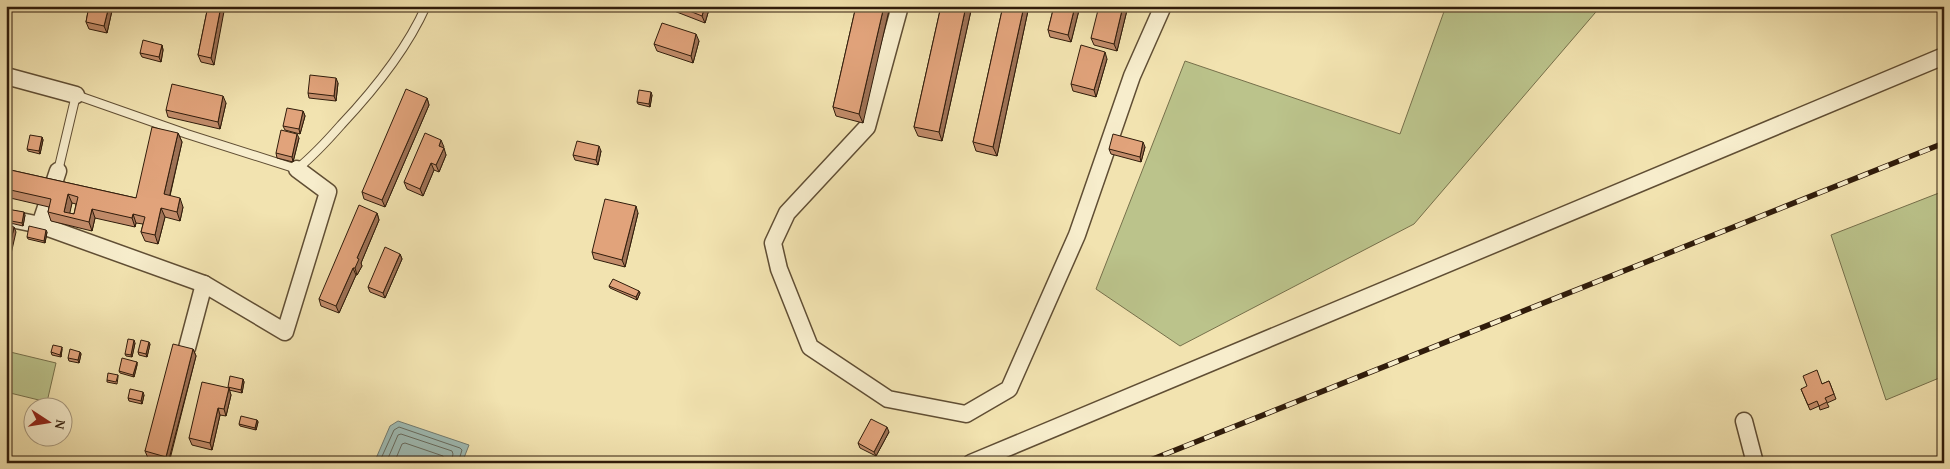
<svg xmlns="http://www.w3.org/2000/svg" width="1950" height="469" font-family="'Gentium Book Plus',serif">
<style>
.green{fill:#bbc38b;stroke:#76704b}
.water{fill:#9fbcb5;stroke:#737c71}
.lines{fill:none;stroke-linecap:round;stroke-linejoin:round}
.shore{stroke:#686c60;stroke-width:1}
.service-casing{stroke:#604e34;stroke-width:10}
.minor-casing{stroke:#604e34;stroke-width:19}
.service{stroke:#f7edcc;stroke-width:8}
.minor{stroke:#f7edcc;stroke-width:16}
.rail-casing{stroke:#301c0b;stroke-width:5.5}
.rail{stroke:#f7edcc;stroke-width:4;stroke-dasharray:11;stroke-linecap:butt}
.wall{fill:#c28c6a;stroke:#301c0b;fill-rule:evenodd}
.shaded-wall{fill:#9e7256;stroke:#301c0b}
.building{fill:#e1a37b;stroke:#301c0b;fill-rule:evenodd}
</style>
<rect width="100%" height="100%" fill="#f2e3b0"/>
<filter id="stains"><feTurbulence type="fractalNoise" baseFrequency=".004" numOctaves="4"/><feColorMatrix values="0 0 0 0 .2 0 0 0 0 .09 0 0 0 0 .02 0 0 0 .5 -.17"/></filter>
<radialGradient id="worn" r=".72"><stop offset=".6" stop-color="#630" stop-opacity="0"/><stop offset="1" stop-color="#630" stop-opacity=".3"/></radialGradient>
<g class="green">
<path d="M1446,6H1601L1414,224L1180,346L1096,289L1185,61L1400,134Z"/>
<path d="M1944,191V376L1886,400L1831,235Z"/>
<path d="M6,351L56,363L47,402L6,392Z"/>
</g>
<path class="water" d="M398,421L469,445L462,463H374L390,426Z"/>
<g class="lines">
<g class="shore">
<path d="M379,463L394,430L399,427L460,448L462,450L458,463"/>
<path d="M386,463L398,435L401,434L452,451L453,454L451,463"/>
<path d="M394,463L402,444L405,443L443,456L444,463"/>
</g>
<g class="service-casing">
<path id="service" d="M58,171L76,95L187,134L297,169C313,156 327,141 341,125C374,90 406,51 426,6"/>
</g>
<g class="minor-casing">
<g id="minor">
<path d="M900,6L867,127L787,213L773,243L779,269L810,347L888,399L966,414L1009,389L1077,235L1132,76L1163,6"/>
<path d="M6,76L76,95"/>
<path d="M58,171L40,225L204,284L285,332L328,192L297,169"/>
<path d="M6,218L40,225"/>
<path d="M187,348L204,284"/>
<path d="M1744,421L1755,463"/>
<path d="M971,463L1944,56"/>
</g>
</g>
<use href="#service" class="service"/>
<use href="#minor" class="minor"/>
<g class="rail-casing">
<path id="rail" d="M1143,463L1944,143"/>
</g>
<use href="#rail" class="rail"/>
</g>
<g class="wall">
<path d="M89,6H113L107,33L89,29L86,22Z"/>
<path d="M208,6L214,65L201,62L198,55Z"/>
<path d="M668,6H710L705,23L669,9Z"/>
<path d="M856,6L863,123L836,116L833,107Z"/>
<path d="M941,6H972L942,141L918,136L914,127Z"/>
<path d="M1003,6H1029L997,156L976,151L973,142Z"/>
<path d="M1054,6H1080L1071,42L1050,37L1048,30Z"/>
<path d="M1128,6L1117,51L1094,45L1091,38Z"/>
<path d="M699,41L693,63L657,51L654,44Z"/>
<path d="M162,45L163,50L161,62L142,57L140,53Z"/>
<path d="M1107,59L1096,97L1073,91L1071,84Z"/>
<path d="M338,83L336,101L309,98L308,93Z"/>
<path d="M652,95L650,107L638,104L637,102Z"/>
<path d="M427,98L429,105L385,207L364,199L362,192Z"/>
<path d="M226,103L220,129L168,117L166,110Z"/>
<path d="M303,111L305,116L300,134L285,130L283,126Z"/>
<path d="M178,133L182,142L170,196L183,207L180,221L165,217L158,244L145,241L141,232L143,224L136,223L135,227L95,218L92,231L51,221L48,212L49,207L6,197V169L136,198ZM72,203L76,204L74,214L69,213Z"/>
<path d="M42,137L43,140L40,154L28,151L27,149Z"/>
<path d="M299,138L293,162L277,158L276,153Z"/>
<path d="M444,147L443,148L446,155L439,172L434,170L423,196L407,189L404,182Z"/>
<path d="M1145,147L1141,162L1111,154L1109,149Z"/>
<path d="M601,151L598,165L575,160L573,155Z"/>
<path d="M6,213L25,215L23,226L6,222Z"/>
<path d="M377,213L379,220L361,263L362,266L357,275H356L339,313L321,306L319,299Z"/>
<path d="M638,213L625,267L594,259L592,252Z"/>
<path d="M47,232L45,243L28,239L27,237Z"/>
<path d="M400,254L402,259L385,298L370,292L368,287Z"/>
<path d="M609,286L639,291L640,293L637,300L610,288Z"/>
<path d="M135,343L132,357L126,356L125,354Z"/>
<path d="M150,344L147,357L139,355L138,352Z"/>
<path d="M62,349L61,357L52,355L51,352Z"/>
<path d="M193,349L196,356L169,463H165L148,458L145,451Z"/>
<path d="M80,352L81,354L79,363L69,361L68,358Z"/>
<path d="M137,362V365L134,377L120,373L119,371Z"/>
<path d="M118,375V377L117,384L107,382V380Z"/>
<path d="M243,379L244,382L242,393L229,390L231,395L226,416L220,415L212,450L192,445L189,438L228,388Z"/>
<path d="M1829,381L1836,399L1827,403L1829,407L1820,410L1819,406L1810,410L1801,389L1822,384Z"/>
<path d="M144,395L142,404L129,401L128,398Z"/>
<path d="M257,420L258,422L256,430L240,426L239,424Z"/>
<path d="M889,432L876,456L860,448L858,443Z"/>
</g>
<g class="shaded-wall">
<path d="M109,6H113L107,33L104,26Z"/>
<path d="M221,6H225L214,65L211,58Z"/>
<path d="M705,6H710L705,23L702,16Z"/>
<path d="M884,6H890L863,123L859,114Z"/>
<path d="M966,6H972L942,141L939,132Z"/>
<path d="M1024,6H1029L997,156L993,147Z"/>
<path d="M1075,6H1080L1071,42L1068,35Z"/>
<path d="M1123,6H1128L1117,51L1114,44Z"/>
<path d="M696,34L699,41L693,63L691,56Z"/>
<path d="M162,45L163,50L161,62L159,57Z"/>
<path d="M1105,52L1107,59L1096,97L1094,90Z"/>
<path d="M336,78L338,83L336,101L334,96Z"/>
<path d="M651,92L652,95L650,107L649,104Z"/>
<path d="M223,96L226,103L220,129L218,122Z"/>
<path d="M427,98L429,105L385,207L382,200Z"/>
<path d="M303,111L305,116L300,134L299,129Z"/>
<path d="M178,133L182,142L168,203L164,194Z"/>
<path d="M297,134L299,138L293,162L292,157Z"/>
<path d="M42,137L43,140L40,154L39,151Z"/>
<path d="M441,140L444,147L441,153L439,146Z"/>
<path d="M1143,142L1145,147L1141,162L1140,157Z"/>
<path d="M599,146L601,151L598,165L596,160Z"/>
<path d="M444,148L446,155L439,172L436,165Z"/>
<path d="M431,163L434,170L423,196L420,189Z"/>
<path d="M68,194L72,203L69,217L64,212Z"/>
<path d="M180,198L183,207L180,221L177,212Z"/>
<path d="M636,206L638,213L625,267L622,260Z"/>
<path d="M161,208L165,217L158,244L155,235Z"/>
<path d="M92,209L95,218L92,231L89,222Z"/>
<path d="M24,212L25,215L23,226L22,223Z"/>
<path d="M377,213L379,220L361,263L362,266L357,275L355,268L357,258Z"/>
<path d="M133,214L136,223L135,227L132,218Z"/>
<path d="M14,227L16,232L6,276V263Z"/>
<path d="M46,230L47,232L45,243L44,241Z"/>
<path d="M400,254L402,259L385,298L383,293Z"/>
<path d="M353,268L356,275L339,313L336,306Z"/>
<path d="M639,291L640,293L637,300L636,297Z"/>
<path d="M134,340L135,343L132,357L131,355Z"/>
<path d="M149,342L150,344L147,357L146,354Z"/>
<path d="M62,347V349L61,357L60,355Z"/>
<path d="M193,349L196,356L168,463L166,457Z"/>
<path d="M80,352L81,354L79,363L78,360Z"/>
<path d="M137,362V365L134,377L133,375Z"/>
<path d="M243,379L244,382L242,393L241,390Z"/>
<path d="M229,388L231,395L226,416L224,409Z"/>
<path d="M143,392L144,395L142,404L141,401Z"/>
<path d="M218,408L220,415L212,450L210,443Z"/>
<path d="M257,420L258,422L256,430L255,428Z"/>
<path d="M887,427L889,432L876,456L874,452Z"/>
</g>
<g class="building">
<path d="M89,6H109L104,26L86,22Z"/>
<path d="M208,6H221L211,58L198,55Z"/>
<path d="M677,6H705L702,16Z"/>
<path d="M856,6H884L859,114L833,107Z"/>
<path d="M941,6H966L939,132L914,127Z"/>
<path d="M1003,6H1024L993,147L973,142Z"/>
<path d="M1054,6H1075L1068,35L1048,30Z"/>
<path d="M1099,6H1123L1114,44L1091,38Z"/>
<path d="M662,23L696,34L691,56L654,44Z"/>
<path d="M143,40L162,45L159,57L140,53Z"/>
<path d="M1081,45L1105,52L1094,90L1071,84Z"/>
<path d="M310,75L336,78L334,96L308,93Z"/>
<path d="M172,84L223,96L218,122L166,110Z"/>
<path d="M406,89L427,98L382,200L362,192Z"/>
<path d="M639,90L651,92L649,104L637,102Z"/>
<path d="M287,108L303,111L299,129L283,126Z"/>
<path d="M152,127L178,133L164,194L180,198L177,212L161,208L155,235L141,232L145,217L133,214L132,218L92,209L89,222L48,212L51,199L6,189V169L136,198ZM68,194L78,197L74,214L64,212Z"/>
<path d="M281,130L297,134L292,157L276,153Z"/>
<path d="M425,133L441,140L439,146L444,148L436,165L431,163L420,189L404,182Z"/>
<path d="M1113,134L1143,142L1140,157L1109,149Z"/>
<path d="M30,135L42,137L39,151L27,149Z"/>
<path d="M577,141L599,146L596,160L573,155Z"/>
<path d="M605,199L636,206L622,260L592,252Z"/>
<path d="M359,205L377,213L357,258L359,259L355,268H353L336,306L319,299Z"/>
<path d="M7,209L24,212L22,223L6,220Z"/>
<path d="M6,225L14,227L6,263Z"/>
<path d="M29,226L46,230L44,241L27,237Z"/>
<path d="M385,247L400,254L383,293L368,287Z"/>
<path d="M613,279L639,291L636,297L609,286Z"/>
<path d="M128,339L134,340L131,355L125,354Z"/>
<path d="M141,340L149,342L146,354L138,352Z"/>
<path d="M173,344L193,349L166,457L145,451Z"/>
<path d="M53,345L62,347L60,355L51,352Z"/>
<path d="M70,349L80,352L78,360L68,358Z"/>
<path d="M122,358L137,362L133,375L119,371Z"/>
<path d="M1817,370L1822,384L1829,381L1834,394L1825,398L1827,402L1819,406L1817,401L1808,405L1801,389L1807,386L1803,376Z"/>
<path d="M108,373L118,375L116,382L107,380Z"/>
<path d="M230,376L243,379L241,390L228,387Z"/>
<path d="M202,382L229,388L224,409L218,408L210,443L189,438Z"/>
<path d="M130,389L143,392L141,401L128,398Z"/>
<path d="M241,416L257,420L255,428L239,424Z"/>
<path d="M871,419L887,427L874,452L858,443Z"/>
</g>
<rect width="1950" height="469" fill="none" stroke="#f2e3b0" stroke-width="25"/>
<rect x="8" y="8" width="1935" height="454" fill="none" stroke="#301c0b" stroke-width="2.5"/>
<rect x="12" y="12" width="1925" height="444" fill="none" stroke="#301c0b"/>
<g transform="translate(48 422) rotate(102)"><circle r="24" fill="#f7edcc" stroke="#a7997f"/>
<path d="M0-4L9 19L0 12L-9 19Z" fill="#8f2418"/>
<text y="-8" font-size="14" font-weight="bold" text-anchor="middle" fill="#301c0b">N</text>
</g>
<rect width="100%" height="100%" filter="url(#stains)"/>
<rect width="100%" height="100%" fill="url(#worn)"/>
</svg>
